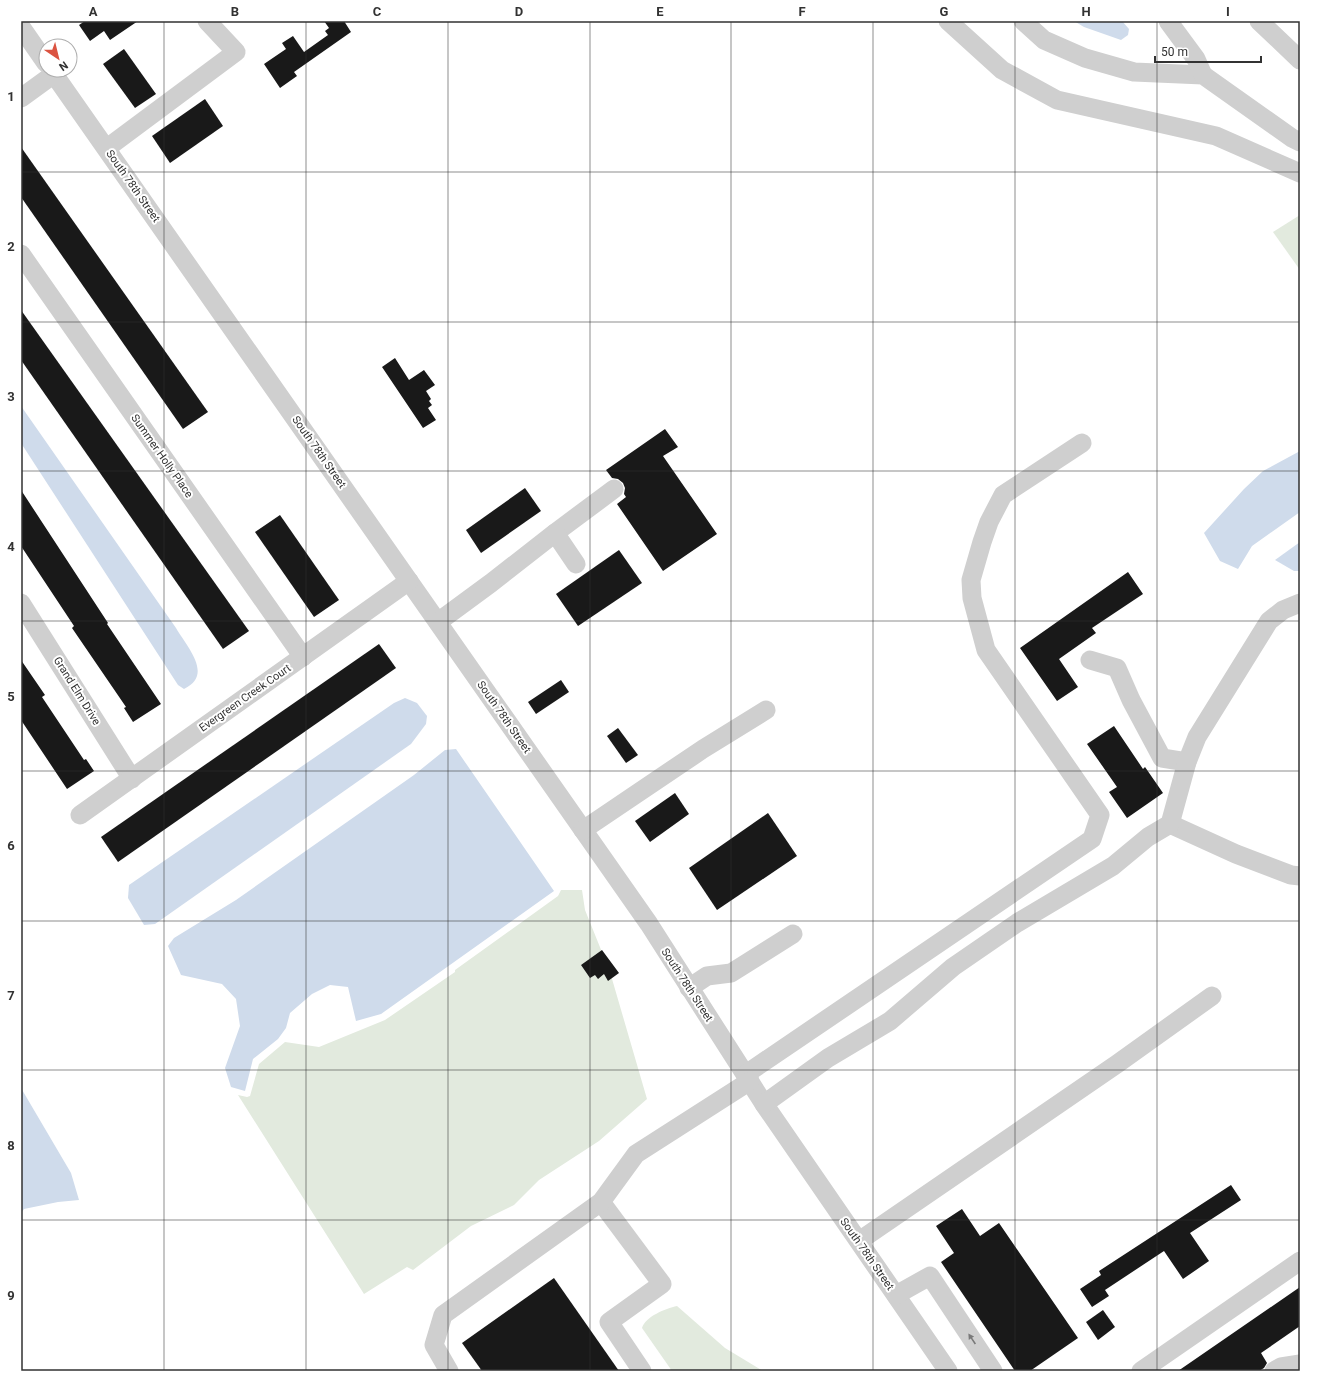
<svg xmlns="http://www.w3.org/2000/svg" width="1321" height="1392" font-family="Roboto,sans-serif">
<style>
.green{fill:#e2eade}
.water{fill:#cfdbeb}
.building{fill:#191919}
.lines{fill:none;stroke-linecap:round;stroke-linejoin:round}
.minor{stroke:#cfcfcf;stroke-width:19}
.oneway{fill:#797979}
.grid{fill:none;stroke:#323232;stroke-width:1;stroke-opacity:0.55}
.labels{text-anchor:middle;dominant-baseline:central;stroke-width:4;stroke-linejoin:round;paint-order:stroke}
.street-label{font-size:11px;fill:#323232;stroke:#fff}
.neatline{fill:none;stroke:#323232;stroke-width:1.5}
.grid-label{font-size:13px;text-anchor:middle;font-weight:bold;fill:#323232}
</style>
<rect width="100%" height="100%" fill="#fff"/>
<g class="green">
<path d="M1300,215V270L1273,232Z"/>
<path d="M561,890H582L585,910L610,972L647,1099L599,1141L539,1180L514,1205L471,1226L413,1270L407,1267L364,1294L238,1095L247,1097L250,1096L259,1064L285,1042L319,1047L385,1020L455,972V970L558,896Z"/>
<path d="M677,1306L725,1348L763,1371H672L642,1328C646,1316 665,1309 677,1306Z"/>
</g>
<g class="water">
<path d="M1074,21H1122L1129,29L1128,35L1121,40L1084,27Z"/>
<path d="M21,406L176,628C187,647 214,675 184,689L178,685L21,443Z"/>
<path d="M1300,451V512L1252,546L1238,569L1220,561L1204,533L1244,489L1263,471Z"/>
<path d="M1300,542V571H1294L1275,560Z"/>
<path d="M405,698L417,703L427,716L426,724L411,744L155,924L144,925L128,898L129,885L394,703Z"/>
<path d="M456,749L554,891L381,1014L356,1021L348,987L330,985L312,994L290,1013L286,1028L278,1039L253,1059L245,1091L231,1087L225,1068L240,1026L236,999L222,984L181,975L168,946L174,938L236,900L414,775L445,750Z"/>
<path d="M21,1088L71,1173L79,1200L58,1202L24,1209L21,1213Z"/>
</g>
<g class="building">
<path d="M85,21H138L110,40L104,31L90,41L79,25Z"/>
<path d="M324,21H344L351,32L294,72L297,76L280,88L264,64L286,49L282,43L293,36L304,52L328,35L325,31L329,28Z"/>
<path d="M124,49L156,94L135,108L103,64Z"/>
<path d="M205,99L223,126L170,163L152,136Z"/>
<path d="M21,147L208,412L183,429L21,197Z"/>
<path d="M21,310L249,631L223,649L21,360Z"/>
<path d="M395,358L409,380L424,370L435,385L426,391L431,399L429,401L432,405L428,408L436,420L423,428L382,367Z"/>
<path d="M665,429L678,447L663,456L717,534L663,571L617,504L626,497L624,494L625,488L623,483L618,479L612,478L606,470Z"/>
<path d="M525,488L541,511L481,553L466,530Z"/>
<path d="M21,490L108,623L107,624L161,704L133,722L124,708L126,707L72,628L74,626L21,546Z"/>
<path d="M280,515L339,600L314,617L255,532Z"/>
<path d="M619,550L642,583L578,626L556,594Z"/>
<path d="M1128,572L1143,594L1092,628L1096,633L1059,659L1078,687L1057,701L1020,648Z"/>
<path d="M379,644L396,668L118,862L101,837Z"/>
<path d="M21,660L45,695L42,697L84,760L86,759L94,771L67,789L21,720Z"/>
<path d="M561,680L569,692L536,714L528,702Z"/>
<path d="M1114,726L1143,769L1145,767L1163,793L1127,818L1109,792L1117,787L1087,744Z"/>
<path d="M618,728L638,755L626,763L607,736Z"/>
<path d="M675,793L689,814L650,842L635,821Z"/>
<path d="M768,813L797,856L717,910L689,868Z"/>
<path d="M602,950L619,973L608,981L604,974L598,979L595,975L590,978L581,965Z"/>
<path d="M1231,1185L1241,1200L1190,1233L1209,1261L1183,1279L1164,1251L1105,1290L1109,1296L1092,1307L1080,1289L1101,1275L1099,1271Z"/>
<path d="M962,1209L980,1236L999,1223L1078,1338L1030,1371H1015L941,1262L954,1253L936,1226Z"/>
<path d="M554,1278L619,1371H482L462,1343Z"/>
<path d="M1300,1287V1326L1261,1353L1267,1363L1264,1368L1259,1371H1178Z"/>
<path d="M1103,1310L1115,1327L1098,1340L1086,1322Z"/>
</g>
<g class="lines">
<g class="minor">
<path d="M948,21L1002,70L1057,100L1216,136L1300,173"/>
<path d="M1023,21L1044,40L1085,58L1134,72L1203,75L1292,138L1300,142"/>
<path d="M1168,21L1196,59L1203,75"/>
<path d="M1259,21L1300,60"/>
<path d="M21,27L46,63"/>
<path d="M51,70L649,924L764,1104L948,1371"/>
<path d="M21,98L54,74"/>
<path d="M107,148L236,52L207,21"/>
<path d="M21,254L303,657"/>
<path d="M555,533L614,489"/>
<path d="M21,603L132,779"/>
<path d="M438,622L491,583L555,533L576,564"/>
<path d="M1090,660L1117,668L1131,700L1162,758L1187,762"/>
<path d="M80,815L409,581"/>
<path d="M1170,824L1236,854L1291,875L1300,876"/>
<path d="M583,830L703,749L766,710"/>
<path d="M689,988L707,976L731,973L793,934"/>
<path d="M746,1074L1092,839L1100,815L986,650L972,598L971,580L982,542L989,522L1003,495L1082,443"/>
<path d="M764,1104L828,1058L890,1021L953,967L1017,923L1113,866L1148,837L1170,824L1187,762L1197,737L1269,621L1283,610L1300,603"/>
<path d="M601,1202L662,1284L609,1322L642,1371"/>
<path d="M859,1241L1117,1064L1212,996"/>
<path d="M896,1295L930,1276L993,1371"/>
<path d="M449,1371L434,1345L443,1315L601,1202L636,1154L750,1081"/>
<path d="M1141,1371L1300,1261"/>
<path d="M1274,1371L1281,1367L1300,1364"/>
</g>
</g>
<defs><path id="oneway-solid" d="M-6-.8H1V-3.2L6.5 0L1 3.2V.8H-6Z"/></defs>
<use class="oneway" href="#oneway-solid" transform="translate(972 1339) rotate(-124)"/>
<path class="grid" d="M164,21V1371M306,21V1371M448,21V1371M590,21V1371M731,21V1371M873,21V1371M1015,21V1371M1157,21V1371M21,172H1300M21,322H1300M21,471H1300M21,621H1300M21,771H1300M21,921H1300M21,1070H1300M21,1220H1300"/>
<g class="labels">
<g class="street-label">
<text transform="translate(133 186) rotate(55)">South 78th Street</text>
<text transform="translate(319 452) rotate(55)">South 78th Street</text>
<text transform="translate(162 456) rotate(55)">Summer Holly Place</text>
<text transform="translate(77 691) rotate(58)">Grand Elm Drive</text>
<text transform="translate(245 698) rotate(-35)">Evergreen Creek Court</text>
<text transform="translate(504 717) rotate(55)">South 78th Street</text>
<text transform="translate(687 985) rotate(57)">South 78th Street</text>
<text transform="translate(867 1254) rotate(55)">South 78th Street</text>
</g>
</g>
<rect width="1321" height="1392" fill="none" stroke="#ffffff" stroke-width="44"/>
<g transform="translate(58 58) rotate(145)"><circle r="19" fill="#ffffff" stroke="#adadad"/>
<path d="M0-3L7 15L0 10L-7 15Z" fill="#db5341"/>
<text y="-6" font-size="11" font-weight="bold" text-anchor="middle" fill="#323232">N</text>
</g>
<path d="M1155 56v6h106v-6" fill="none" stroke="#323232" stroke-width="2"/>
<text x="1161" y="56" font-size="12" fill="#323232" stroke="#ffffff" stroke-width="3" paint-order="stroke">50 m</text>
<rect x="22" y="22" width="1277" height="1348" class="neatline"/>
<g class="grid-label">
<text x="93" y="16">A</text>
<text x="235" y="16">B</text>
<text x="377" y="16">C</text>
<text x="519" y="16">D</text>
<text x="660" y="16">E</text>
<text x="802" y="16">F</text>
<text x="944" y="16">G</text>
<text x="1086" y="16">H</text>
<text x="1228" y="16">I</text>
<text x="11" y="101">1</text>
<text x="11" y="251">2</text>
<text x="11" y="401">3</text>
<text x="11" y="551">4</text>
<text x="11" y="701">5</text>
<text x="11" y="850">6</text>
<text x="11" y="1000">7</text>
<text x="11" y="1150">8</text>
<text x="11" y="1300">9</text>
</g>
</svg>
